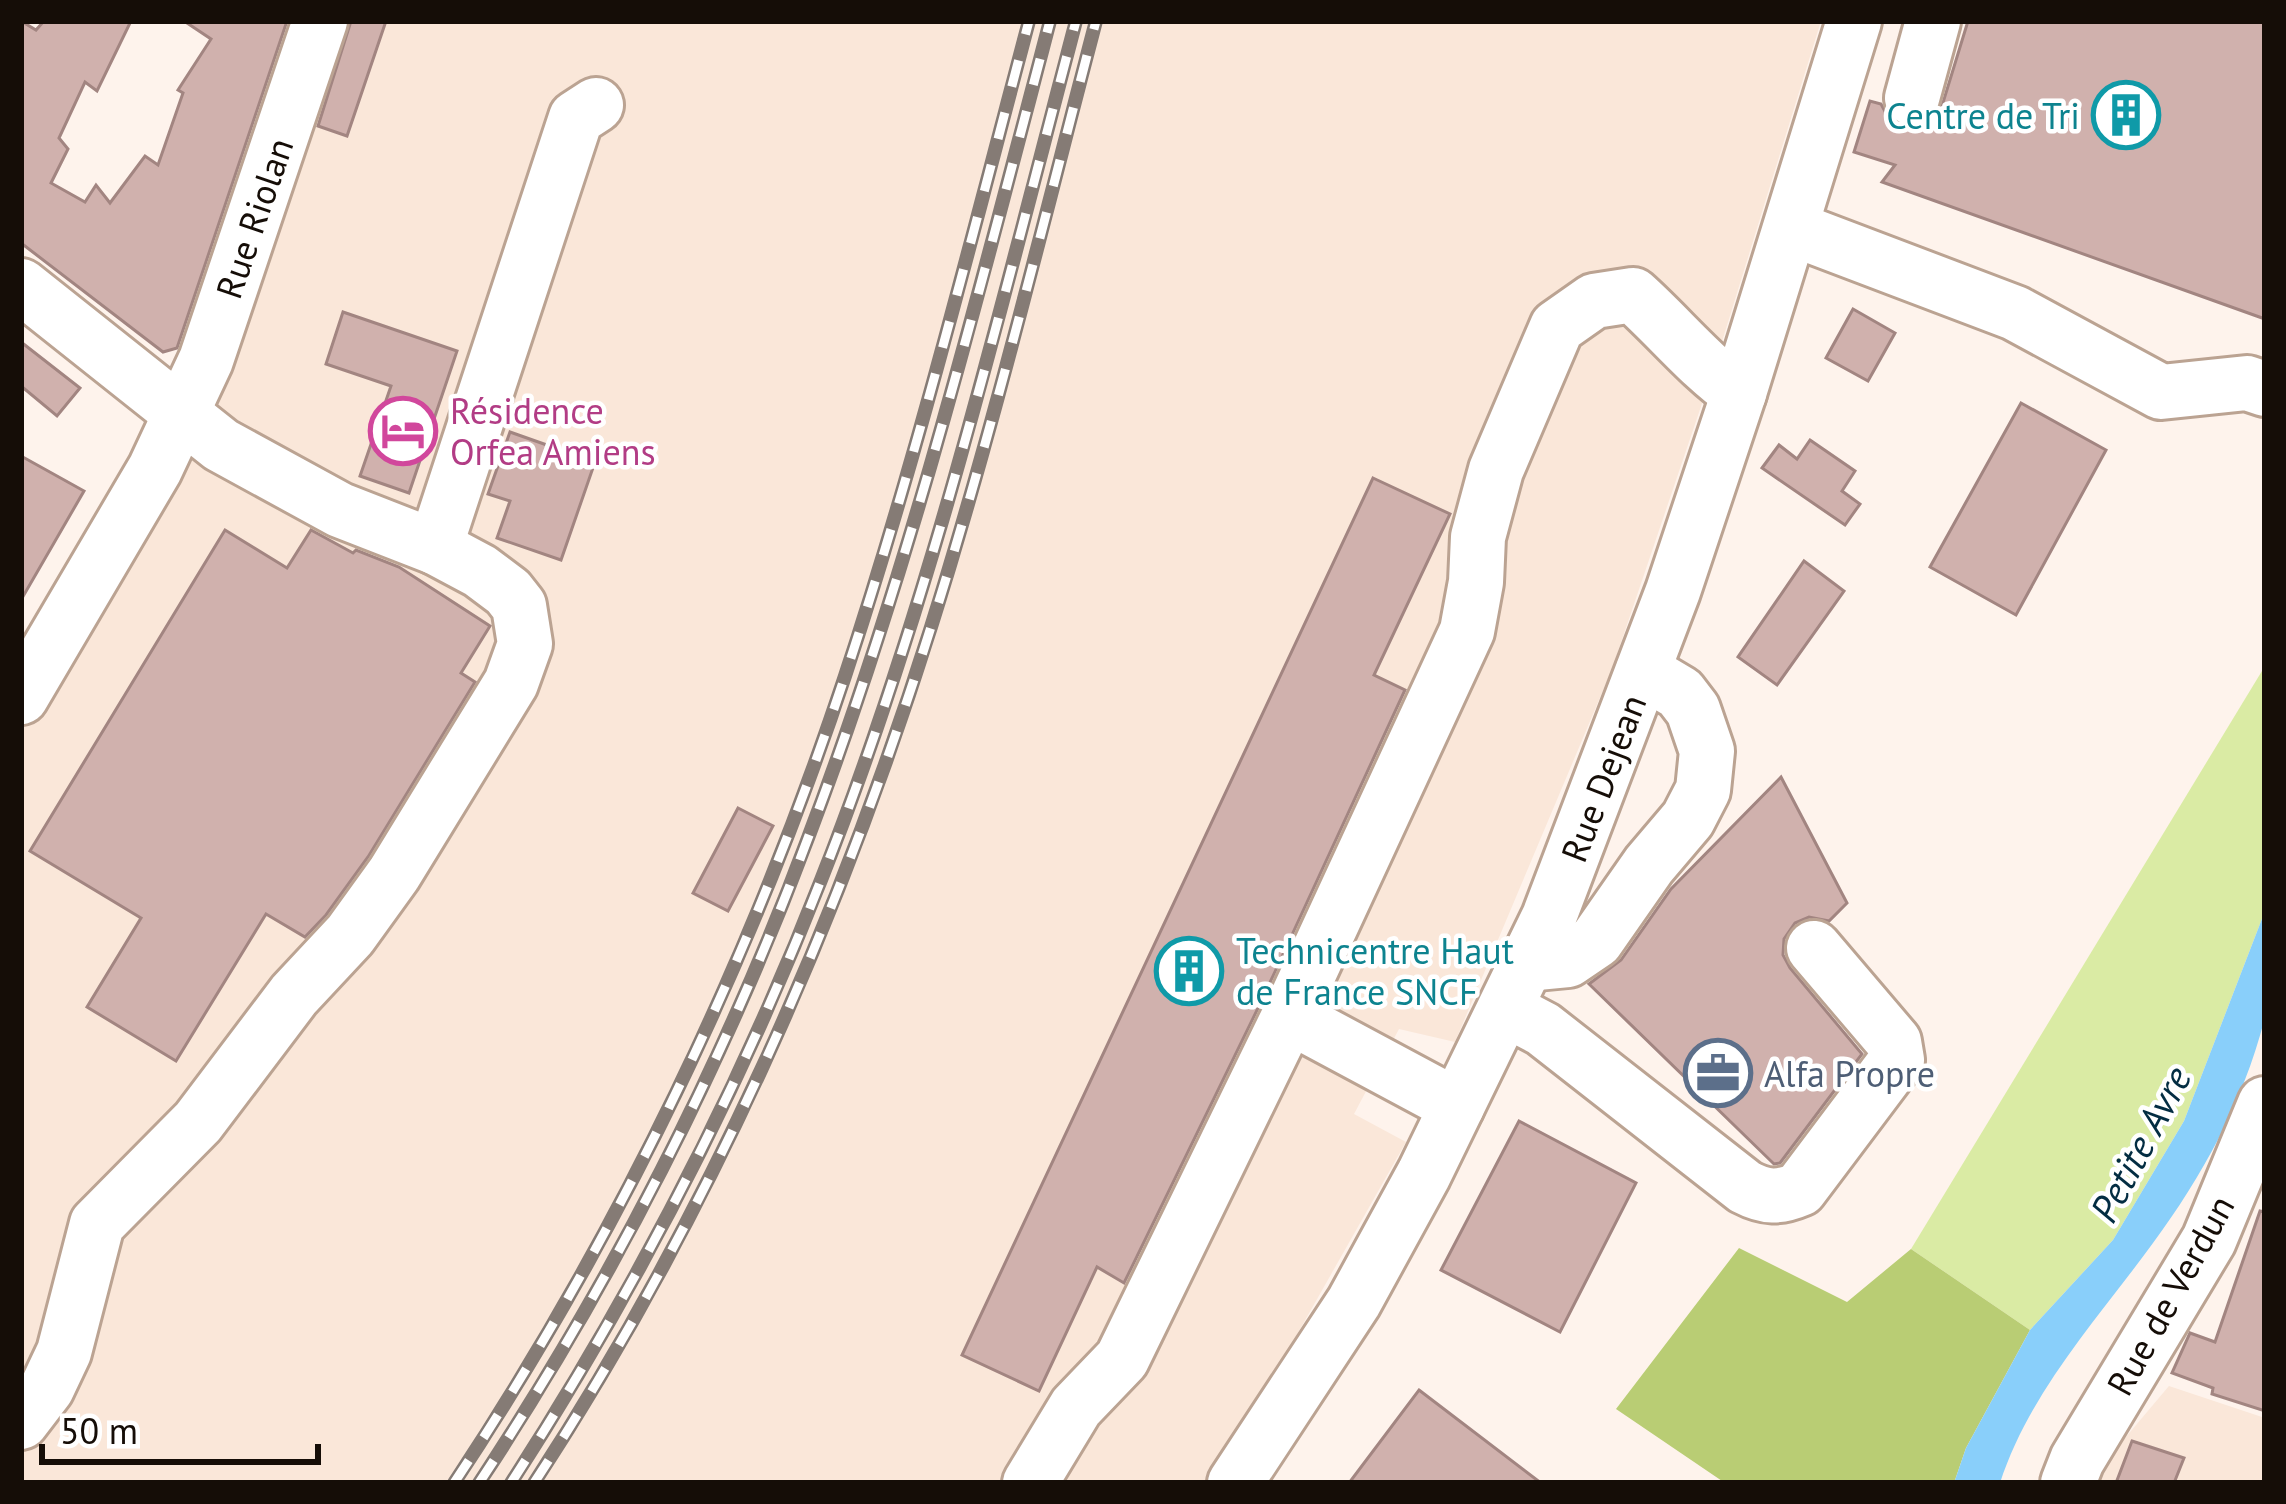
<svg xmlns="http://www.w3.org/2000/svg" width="2286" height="1504" font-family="'PT Sans',sans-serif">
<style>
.built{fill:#fae7d9}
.green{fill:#daeba4}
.forest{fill:#b9cd74}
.water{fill:#89cffa}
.building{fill:#d0b1ad;stroke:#a28581;stroke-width:3}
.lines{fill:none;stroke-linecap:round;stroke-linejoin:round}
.minor-casing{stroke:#bba392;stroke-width:60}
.minor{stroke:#fff;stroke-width:54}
.rail-casing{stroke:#857b75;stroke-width:14}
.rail{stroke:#fff;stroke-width:9;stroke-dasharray:27;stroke-linecap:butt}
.labels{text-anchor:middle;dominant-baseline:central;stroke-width:9;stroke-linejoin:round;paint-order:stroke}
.culture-label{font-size:36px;fill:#0d838f;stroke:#fff;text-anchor:end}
.street-label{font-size:36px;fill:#150d07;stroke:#fff}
.hotel-label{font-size:36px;fill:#b23c85;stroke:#fff;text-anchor:start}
.service-label{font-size:36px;fill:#4e5e75;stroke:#fff;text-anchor:start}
.water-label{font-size:39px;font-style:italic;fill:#032d42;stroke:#fff}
</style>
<rect width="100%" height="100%" fill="#fef3ec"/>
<g class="built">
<path d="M339,21H1821L1712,374L1612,669L1455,1042L1399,1029L1354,1114L1406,1142L1248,1421L1204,1483H21V722Z"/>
<path d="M2169,1386L2265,1418V1483H2095L2104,1463Z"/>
</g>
<path class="green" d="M2265,666V911L2184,1121L2113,1240L2030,1330L1911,1249Z"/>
<path class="forest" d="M1739,1248L1847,1302L1911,1249L2030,1330L1966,1448L1954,1483H1725L1616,1409Z"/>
<path class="water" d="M2265,911C2265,945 2272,989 2264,1021C2243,1102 2202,1177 2153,1243C2097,1320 2030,1391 2000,1483H1954L1966,1448L2030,1330L2113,1240L2184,1121Z"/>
<g class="building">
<path d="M21,21L36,30L44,21H131L97,91L85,82L59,138L68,149L51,183L85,202L96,185L110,203L145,156L158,165L183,93L178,90L211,39L184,21H287L177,348L163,352L21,243Z"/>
<path d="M351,21H386L347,136L318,126Z"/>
<path d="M1968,21H2265V319L1882,182L1895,165L1854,152L1870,101L1881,104L1889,119L1903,128L1919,129L1933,121L1942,106Z"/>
<path d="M1853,309L1895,333L1868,381L1826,358Z"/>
<path d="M343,312L457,351L409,493L360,476L391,386L326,364Z"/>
<path d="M21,342L80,388L57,416L21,386Z"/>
<path d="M2021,403L2106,450L2016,615L1930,567Z"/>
<path d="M510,432L595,462L561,560L497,538L510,501L488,494Z"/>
<path d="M1810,440L1855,471L1842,491L1860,504L1845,525L1762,468L1779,445L1797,459Z"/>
<path d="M21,456L84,491L21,600Z"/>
<path d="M1373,478L1450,514L1374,675L1405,690L1261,1002L1124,1283L1097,1267L1039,1391L962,1355Z"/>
<path d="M225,530L287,568L311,530L353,553L356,550L399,567L490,626L461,673L475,682L368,857L326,915L305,937L266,914L176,1061L87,1007L141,918L30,851Z"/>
<path d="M1804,561L1844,591L1777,685L1738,657Z"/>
<path d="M1781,777L1847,903L1829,921L1809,917L1795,923L1784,939L1783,955L1790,968L1862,1054L1780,1163L1774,1164L1589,984L1621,960L1671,889Z"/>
<path d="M738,808L773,826L728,911L693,893Z"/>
<path d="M1519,1121L1636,1183L1560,1332L1441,1270Z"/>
<path d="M2260,1211L2265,1212V1411L2212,1394L2213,1388L2172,1373L2190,1333L2215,1342Z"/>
<path d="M1419,1390L1541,1483H1349Z"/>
<path d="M2132,1441L2184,1458L2174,1483H2116Z"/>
</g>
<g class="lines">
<g class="minor-casing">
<g id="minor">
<path d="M1912,98L1933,21"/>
<path d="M1791,228L2015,313L2161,392L2247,383L2265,389"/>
<path d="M21,286L221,445L340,510L435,547L576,118L596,105"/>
<path d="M21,697L155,469L206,360L320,21"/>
<path d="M1526,964L1568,960L1596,941L1649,865L1688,819L1703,790L1707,751L1693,710L1680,693L1643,671"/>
<path d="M1505,1009L1543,1029L1745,1187C1766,1198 1779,1198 1800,1189L1897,1060L1894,1042L1814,948"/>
<path d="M1289,1016L1457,1106"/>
<path d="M21,1422L47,1388L64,1352L97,1224L198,1122L294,995L350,935L394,874L511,683L525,644L519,606L508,592L480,571L435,547"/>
<path d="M1030,1483L1076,1407L1122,1359L1289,1016L1467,631L1476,582L1478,537L1496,470L1557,327L1594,301L1633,295C1669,327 1700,366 1739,393"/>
<path d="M1235,1483L1354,1302L1424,1174L1549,917L1673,591L1739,393L1854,21"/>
<path d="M2068,1483L2077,1460L2209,1240L2265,1104"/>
</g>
</g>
<use href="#minor" class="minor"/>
<g class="rail-casing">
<g id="rail">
<path d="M454,1483C619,1234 751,960 845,676C916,461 971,240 1029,21"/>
<path d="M479,1483C611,1283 724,1063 808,838C909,572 978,296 1050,21"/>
<path d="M511,1483C633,1294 739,1090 821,880C931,602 1000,309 1076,21"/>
<path d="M534,1483C706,1220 837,926 931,627C994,427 1043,223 1096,21"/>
</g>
</g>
<use href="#rail" class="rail"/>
</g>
<defs>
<g id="building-ring" transform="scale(3.45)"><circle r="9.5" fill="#fff" stroke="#0f9aa8" stroke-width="1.5"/><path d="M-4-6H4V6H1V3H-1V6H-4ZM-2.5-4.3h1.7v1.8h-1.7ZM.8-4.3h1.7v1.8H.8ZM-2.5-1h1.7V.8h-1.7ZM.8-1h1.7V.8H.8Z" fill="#0f9aa8"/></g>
<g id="hotel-ring" transform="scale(3.45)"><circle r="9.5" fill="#fff" stroke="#d1479c" stroke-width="1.5"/><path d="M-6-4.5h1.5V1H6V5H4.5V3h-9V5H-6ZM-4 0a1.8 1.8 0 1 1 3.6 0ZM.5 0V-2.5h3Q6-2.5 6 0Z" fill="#d1479c"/></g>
<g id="office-ring" transform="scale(3.45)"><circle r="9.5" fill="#fff" stroke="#5c6f8a" stroke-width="1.5"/><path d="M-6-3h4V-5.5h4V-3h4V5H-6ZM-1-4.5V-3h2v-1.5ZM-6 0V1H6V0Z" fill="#5c6f8a"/></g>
</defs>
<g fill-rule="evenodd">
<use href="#building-ring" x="2126" y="115"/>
<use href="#hotel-ring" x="403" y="431"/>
<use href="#building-ring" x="1189" y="971"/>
<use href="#office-ring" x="1718" y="1073"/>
</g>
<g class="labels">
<g class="culture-label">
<text x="2080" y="115">Centre de Tri</text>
<text x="1236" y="950" text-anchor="start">Technicentre Haut<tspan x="1236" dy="41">de France SNCF</tspan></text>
</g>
<g class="street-label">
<text transform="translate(254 218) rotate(-71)">Rue Riolan</text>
<text transform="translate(1603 778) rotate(-69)">Rue Dejean</text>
<text transform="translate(2170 1295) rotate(-61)">Rue de Verdun</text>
</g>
<g class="hotel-label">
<text x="450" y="410">Résidence<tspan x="450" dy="41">Orfea Amiens</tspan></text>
</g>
<g class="service-label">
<text x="1764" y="1073">Alfa Propre</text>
</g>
<g class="water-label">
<text transform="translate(2140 1144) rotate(-62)">Petite Avre</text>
</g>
</g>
<rect width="2286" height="1504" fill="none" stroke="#150d07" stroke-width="48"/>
<path d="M42 1444v18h276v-18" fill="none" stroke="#150d07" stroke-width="6"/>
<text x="60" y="1444" font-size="36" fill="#150d07" stroke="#ffffff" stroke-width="9" paint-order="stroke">50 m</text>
</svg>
